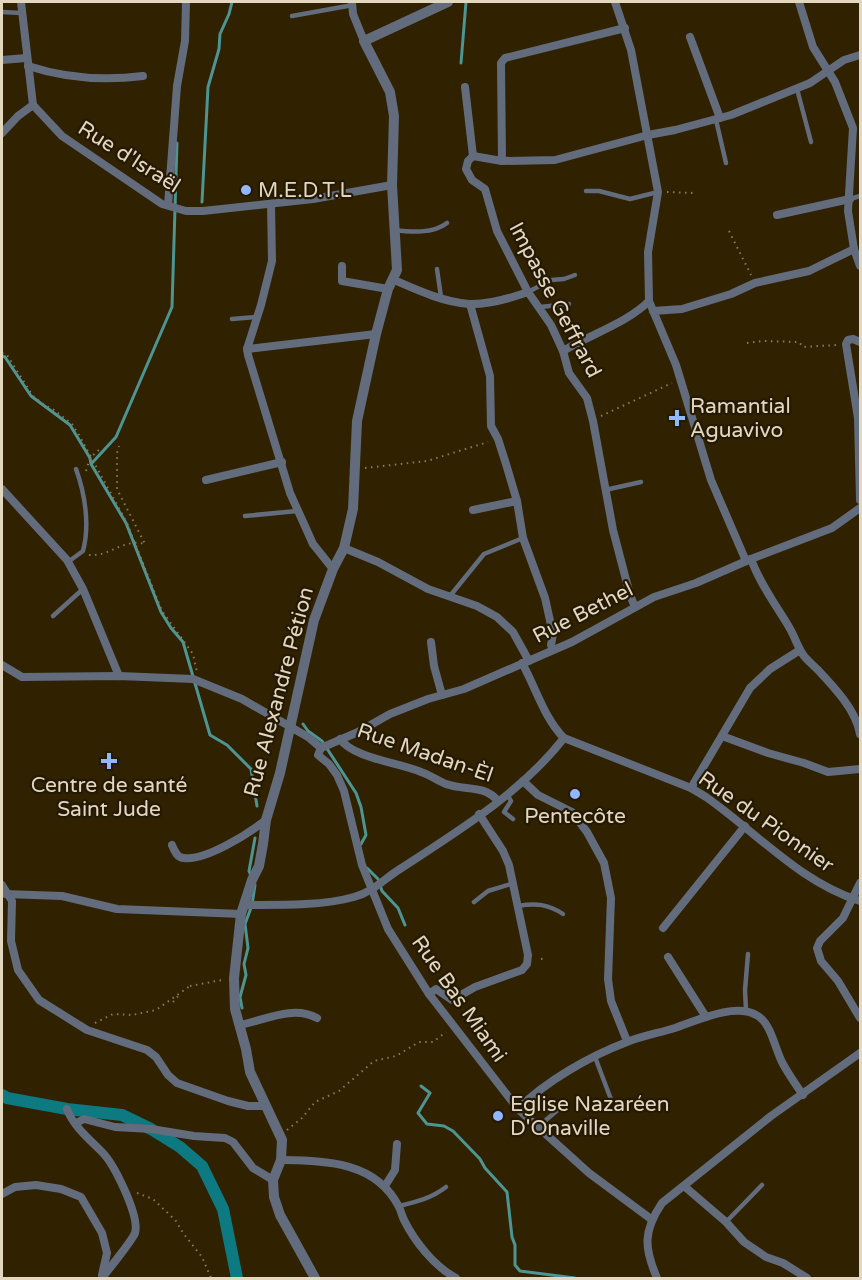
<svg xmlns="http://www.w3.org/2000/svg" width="862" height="1280" font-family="'Varela Round',sans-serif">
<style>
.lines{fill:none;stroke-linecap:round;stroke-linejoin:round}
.stream{stroke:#4d9593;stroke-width:3}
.canal{stroke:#0d7980;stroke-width:12}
.path{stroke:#887a5f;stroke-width:2;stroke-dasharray:1.5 4.5;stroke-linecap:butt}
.service{stroke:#626c7d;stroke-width:4.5}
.minor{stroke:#626c7d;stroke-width:8}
.tertiary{stroke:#626c7d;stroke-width:10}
.poi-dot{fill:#92b7fd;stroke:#241904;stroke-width:2}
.labels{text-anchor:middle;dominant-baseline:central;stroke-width:4.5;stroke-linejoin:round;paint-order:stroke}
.street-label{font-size:21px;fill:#e3d7c0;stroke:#241904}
.poi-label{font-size:21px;fill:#e3d7c0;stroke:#241904;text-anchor:start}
</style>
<rect width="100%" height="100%" fill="#302101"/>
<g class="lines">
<g class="stream">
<path d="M461,63L466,2"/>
<path d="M202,202L208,87L219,49L220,34L229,14L232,2"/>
<path d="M2,356L5,357L31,396L70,425L90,458L91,464L126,523L161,612L171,628L183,642L210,735L227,745L251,769L257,806"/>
<path d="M92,463L116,437L172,307L177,143"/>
<path d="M303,724L308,731L322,741L356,793L361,807L366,835L361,844"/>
<path d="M367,868L378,879L382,891L398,908L405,925"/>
<path d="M251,876L249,871L255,838"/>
<path d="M242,1008L240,997L246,975L244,964L248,948L245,924L252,905L255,885"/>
<path d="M421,1086L430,1093L418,1113L427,1124L444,1126L453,1131L480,1159L485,1168L507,1192L512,1237L515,1245V1265L520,1271L575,1278"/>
</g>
<path class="canal" d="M2,1095L7,1098L67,1109L122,1115L151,1129L180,1147L202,1166L223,1209L237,1278"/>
<g class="path">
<path d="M667,192L695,193"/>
<path d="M729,231L751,275"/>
<path d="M747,343L763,341L799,342L803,347L837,345"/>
<path d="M2,353L7,355L33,396L43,404L54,410L72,424L79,435L127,523L162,611L193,654L197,672"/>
<path d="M601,416L672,383"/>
<path d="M365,468L427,461L488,442"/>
<path d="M86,471L90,458L101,448"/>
<path d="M89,555C110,557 123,538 145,544L117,489V453L119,446"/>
<path d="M541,959L546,958"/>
<path d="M190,986L222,980"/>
<path d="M173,1002L179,995"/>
<path d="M95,1023L113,1014L132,1015L156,1010L190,986"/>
<path d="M287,1130L302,1118L315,1102L339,1091L374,1061L396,1056L419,1042H433L446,1032"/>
<path d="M137,1193L153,1199L176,1221L183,1233L202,1257L211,1278"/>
</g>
<g class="service">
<path d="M2,12L21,13"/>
<path d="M292,16L353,5"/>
<path d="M797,89L811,142"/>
<path d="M716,120L726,163"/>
<path d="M586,191H599L630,199L658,192"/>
<path d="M850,199L860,196"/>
<path d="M394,230C411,232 433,234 447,223"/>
<path d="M437,269L441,297"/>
<path d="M528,292L551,280L564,279L575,275"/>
<path d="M540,307L569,304"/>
<path d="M232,319L257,317"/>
<path d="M605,490L641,482"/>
<path d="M245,516L297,511"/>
<path d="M68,562L83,551C90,525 85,494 76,469"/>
<path d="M450,596L484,554L523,538"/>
<path d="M53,616L83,589"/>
<path d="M507,794L511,801L504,812L513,819"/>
<path d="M474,902L488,891L514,883"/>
<path d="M518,906C536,903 548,904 563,914"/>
<path d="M746,1010L745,990L748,954"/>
<path d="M595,1057L612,1102"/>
<path d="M539,1126L560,1108"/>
<path d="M399,1206C416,1202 432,1198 446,1187"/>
<path d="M726,1222L762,1185"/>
</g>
<g class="minor">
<path d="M21,2L33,105L62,136L162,204L186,211H203L313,199L392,185"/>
<path d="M352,2L353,14L364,41"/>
<path d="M799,2L813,47L835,82L853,128L848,211L854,249L860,266"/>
<path d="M690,37L720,118"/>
<path d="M2,60L26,58"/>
<path d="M28,66C65,78 104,81 143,76"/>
<path d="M465,87L473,156L468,161L466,169L472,180L485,189L497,231L528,292L551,325L563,351L569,373L587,398L593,421L613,530L630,595L635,607"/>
<path d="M2,133L18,116L33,105"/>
<path d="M473,156L502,161L555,160L648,135L675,130L731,115L810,83L844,60L860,55"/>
<path d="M502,161L501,63L505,58L625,28"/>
<path d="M271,204L272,261L261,305L247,349L248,355L290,493L313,544L333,569"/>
<path d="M168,205L177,86L185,41L186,2"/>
<path d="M777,215L850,199"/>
<path d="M342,266V281L388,289"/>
<path d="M394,280C417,290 443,302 469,304C488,305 511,298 528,292"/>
<path d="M649,301L676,365L711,480L746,561"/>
<path d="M470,304L490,376L491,426L498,439L506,464L517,501L523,538L545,598L553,634L551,645L553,650"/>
<path d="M653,311L682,309L731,294L755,283L809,271L854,249"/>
<path d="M860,342L853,339L848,340L846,344L858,418L860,500"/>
<path d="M247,349L376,334"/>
<path d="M563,351C591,334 627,323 649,301L648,252L658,192L631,50L615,2"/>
<path d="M206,480L282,462"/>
<path d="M2,489L67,560L83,589L119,676"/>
<path d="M473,510L517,501"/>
<path d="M344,548L378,562L428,589L477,606L497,617L513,632L529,661"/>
<path d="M751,559C760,584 776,605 789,627C795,637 798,648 804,656C808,661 813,665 817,669C834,687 856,710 860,734"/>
<path d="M431,642L434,666L442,695"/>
<path d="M522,663C536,688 544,718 564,738L691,788L706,797C756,832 801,883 860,901"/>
<path d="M2,665L22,677L119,676L193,679L242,699L308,737L321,748"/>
<path d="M722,736L768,753L804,763L828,772L860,769"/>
<path d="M340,739C353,758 400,763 421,772C430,775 438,781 446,784C465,791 484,784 498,801"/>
<path d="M321,748L358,732L390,714L428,699L464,689L572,642L654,597L696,583L751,559L832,528L860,508"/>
<path d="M321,748L318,755L329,764L337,775L344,791L362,865L388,929L429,994L518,1109L589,1173L651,1219"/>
<path d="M523,781L538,795L572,812L587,832L604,863L611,898L608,979L611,1001L627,1041"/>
<path d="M691,788L750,688L770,669L800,650"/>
<path d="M172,845C174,850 177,858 184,858C206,861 249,833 266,820"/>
<path d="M860,883L843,918L820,941L817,948L821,961L838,981L860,1018"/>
<path d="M2,885L12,901L11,941L18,970L39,1000L87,1030L147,1050L156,1057L168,1075L177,1083L228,1101L248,1106H265"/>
<path d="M5,894L62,896L117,909L241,914"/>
<path d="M245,905C278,905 322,906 354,897C373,892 384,879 400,869C458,831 521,793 564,738"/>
<path d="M663,928L745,826"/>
<path d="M668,957L706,1017"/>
<path d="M429,994L436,989L452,1000L475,987L522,970L527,964L528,955L509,865L503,851L479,814"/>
<path d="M240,1025C265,1020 293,1005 317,1018"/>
<path d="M67,1109C73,1126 90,1140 102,1152C114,1164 140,1216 135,1233C132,1241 108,1270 102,1278"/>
<path d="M518,1109C546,1081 590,1056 627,1042C642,1036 659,1033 675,1028C698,1020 736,1002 758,1016C772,1025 775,1050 783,1064C789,1075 796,1085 803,1095"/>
<path d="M76,1123L84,1119L115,1127L151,1129L194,1136L225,1138L233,1142L253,1168L273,1180"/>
<path d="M281,1160C326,1161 376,1161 399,1207C401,1211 402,1216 404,1220C415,1242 434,1266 456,1278"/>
<path d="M385,1186L395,1170L397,1144"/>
<path d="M684,1186L726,1222L744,1242L766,1257L783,1263L807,1278"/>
<path d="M2,1194L15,1187L36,1185L61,1189L81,1197L102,1233L107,1253L102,1275"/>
<path d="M657,1278C644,1248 643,1231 662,1203L771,1116L860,1053"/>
</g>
<path class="tertiary" d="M315,1278L280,1215L274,1197L273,1180L281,1160L282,1140L250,1072L246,1049L235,1009L234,978L241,914L252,880L259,866L263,844L266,820L280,773L314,620L333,569L344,548L353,509L357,421L376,334L388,289L397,270L392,185L394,116L390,92L364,41L448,2"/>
</g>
<g class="poi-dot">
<circle cx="246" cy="190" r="6"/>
<path d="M674 409h6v6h6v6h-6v6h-6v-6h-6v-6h6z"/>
<path d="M106 752h6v6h6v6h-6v6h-6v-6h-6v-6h6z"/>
<circle cx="575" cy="794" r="6"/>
<circle cx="498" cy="1116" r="6"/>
</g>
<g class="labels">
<g class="street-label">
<text transform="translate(129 157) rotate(32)">Rue d'Israël</text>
<text transform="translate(555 300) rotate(62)">Impasse Geffrard</text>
<text transform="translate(583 613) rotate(-27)">Rue Bethel</text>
<text transform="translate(279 692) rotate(-75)">Rue Alexandre Pétion</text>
<text transform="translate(425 753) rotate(19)">Rue Madan-Èl</text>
<text transform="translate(766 822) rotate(35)">Rue du Pionnier</text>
<text transform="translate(459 999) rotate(55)">Rue Bas Miami</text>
</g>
<g class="poi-label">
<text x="258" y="190">M.E.D.T.L</text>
<text x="690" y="406">Ramantial<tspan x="690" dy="24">Aguavivo</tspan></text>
<text x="109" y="785" text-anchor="middle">Centre de santé<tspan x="109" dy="24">Saint Jude</tspan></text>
<text x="575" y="816" text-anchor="middle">Pentecôte</text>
<text x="510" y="1104">Eglise Nazaréen<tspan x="510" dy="24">D'Onaville</tspan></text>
</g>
</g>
<rect width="862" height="1280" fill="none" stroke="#e3d7c0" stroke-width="6"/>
</svg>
